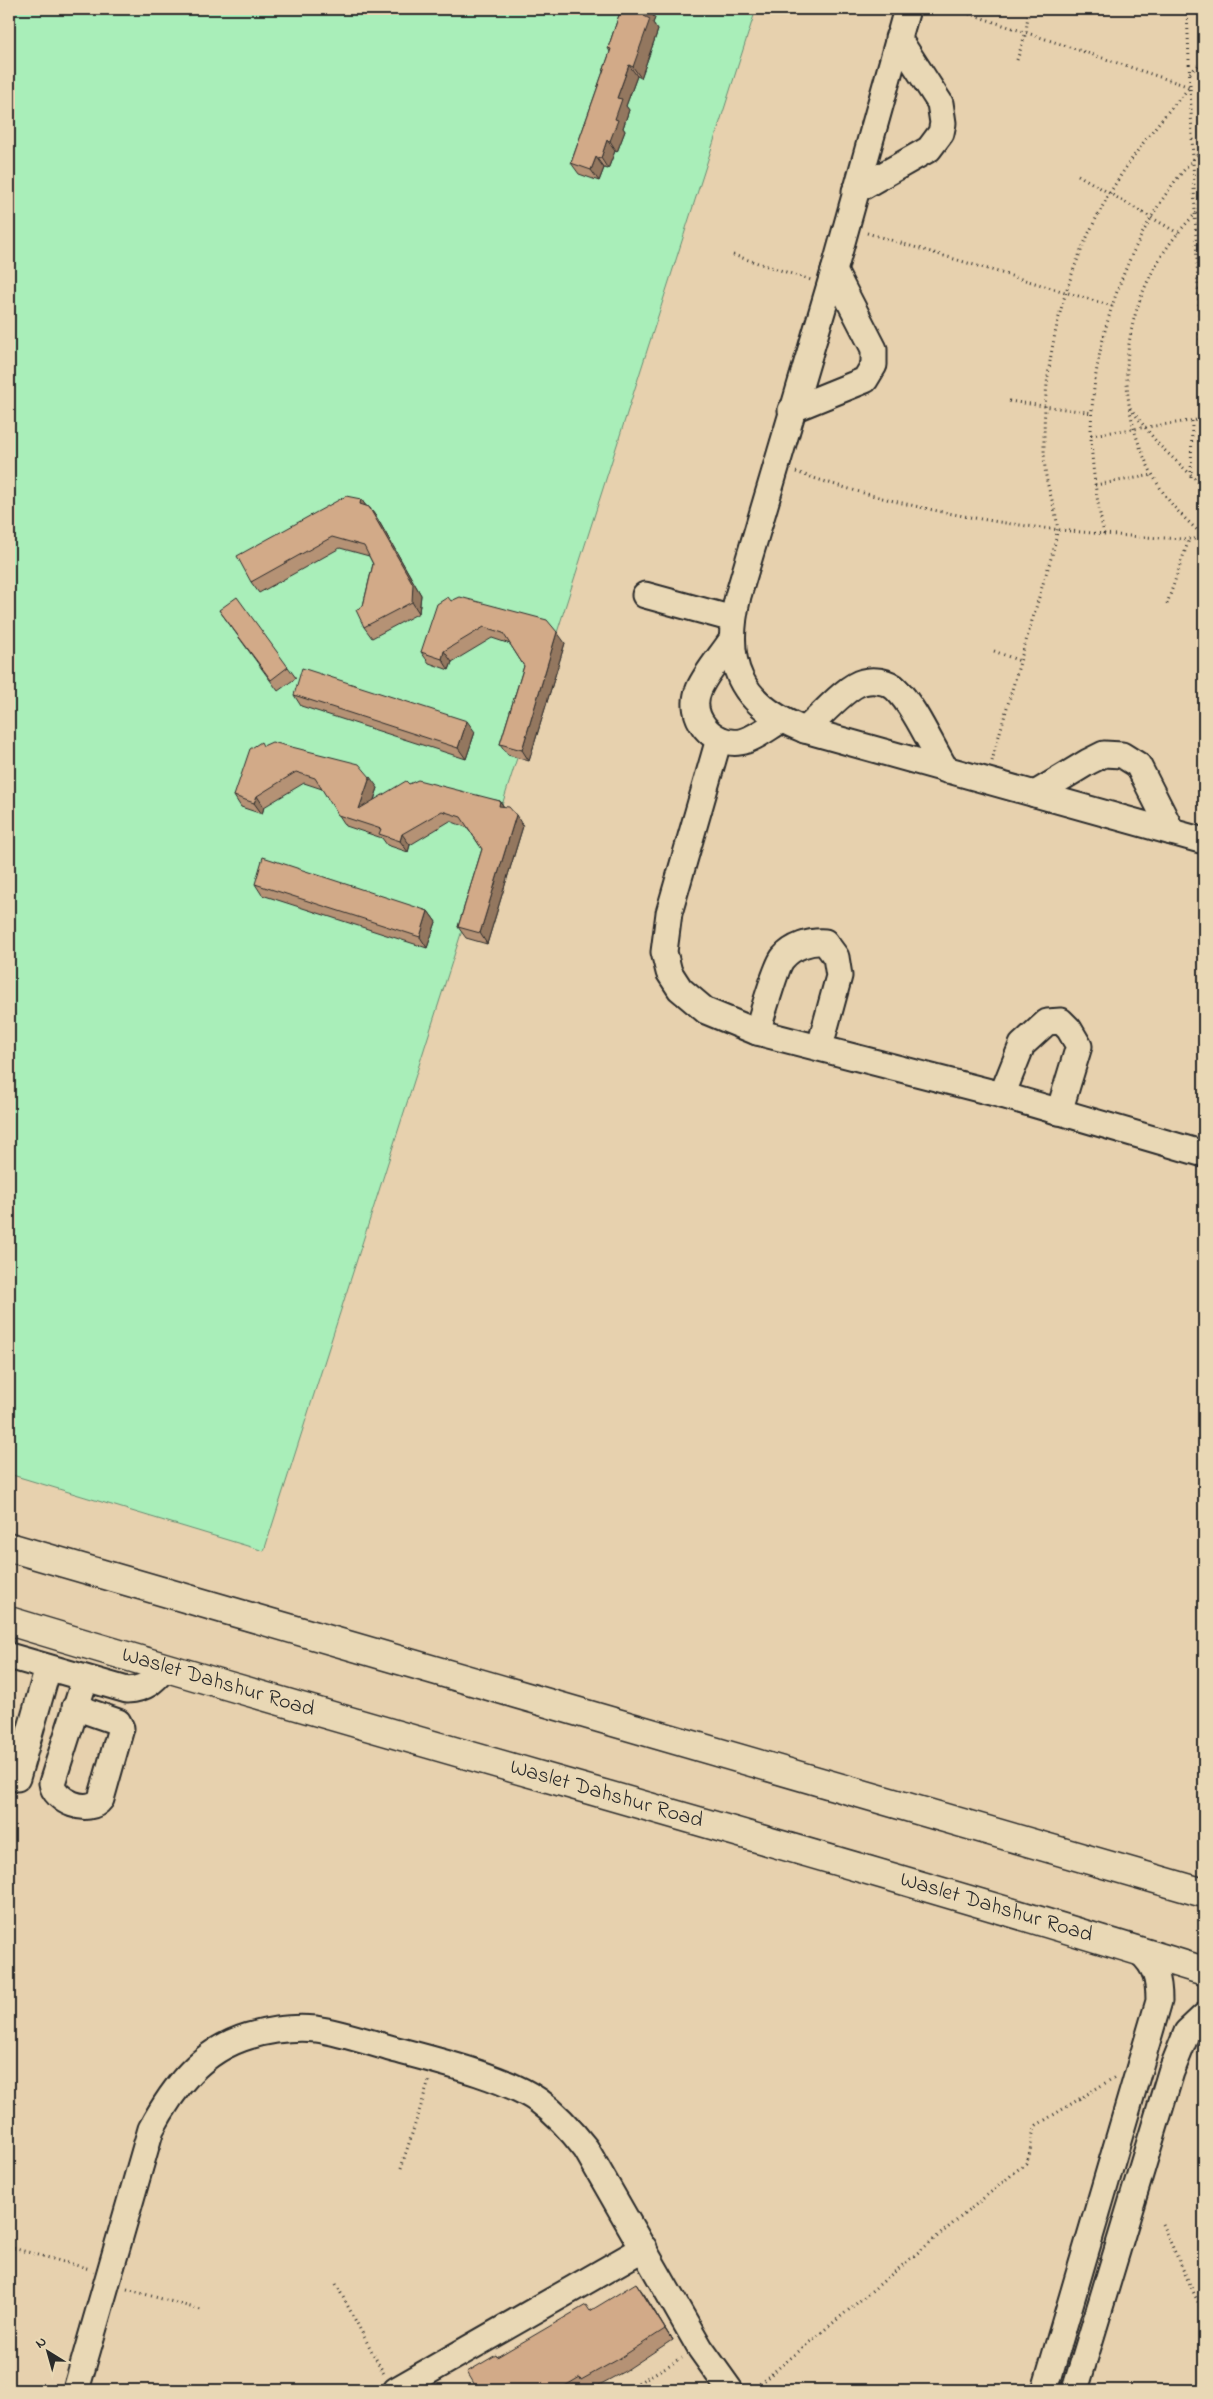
<svg xmlns="http://www.w3.org/2000/svg" width="1213" height="2399" font-family="'Indie Flower',sans-serif">
<style>
.green{fill:#a9eeb9;stroke:#6a8c72}
.lines{fill:none;stroke-linecap:round;stroke-linejoin:round}
.minor-casing{stroke:#2b2b2b;stroke-width:29}
.major-casing{stroke:#2b2b2b;stroke-width:31}
.path{stroke:#2b2b2b;stroke-width:3;stroke-dasharray:1 4;stroke-linecap:butt}
.minor{stroke:#e9d8b5;stroke-width:25}
.major{stroke:#e9d8b5;stroke-width:28}
.wall{fill:#b59275;stroke:#2b2b2b}
.shaded-wall{fill:#93775f;stroke:#2b2b2b}
.building{fill:#d2aa88;stroke:#2b2b2b}
.labels{text-anchor:middle;dominant-baseline:central;stroke-width:5;stroke-linejoin:round;paint-order:stroke}
.street-label{font-size:22px;fill:#2b2b2b;stroke:#e9d8b5}
</style>
<rect width="100%" height="100%" fill="#e7d1ae"/>
<filter id="ink" filterUnits="userSpaceOnUse"><feTurbulence type="fractalNoise" baseFrequency=".02" numOctaves="2"/><feDisplacementMap in="SourceGraphic" scale="10" xChannelSelector="R" yChannelSelector="G"/><feConvolveMatrix kernelMatrix="1 2 1 2 8 2 1 2 1" color-interpolation-filters="sRGB"/></filter>
<g filter="url(#ink)">
<path class="green" d="M9,9H756L264,1551L9,1474Z"/>
<g class="lines">
<g class="minor-casing">
<g id="minor">
<path d="M907,9L834,271L738,596C722,663 739,705 805,730L1204,841"/>
<path d="M855,191L929,149L941,133L943,123L940,103L898,38"/>
<path d="M791,410L865,380L874,365V349L834,271"/>
<path d="M645,595L733,619"/>
<path d="M731,641C721,656 706,673 699,689C687,716 712,746 740,742C753,740 769,727 780,721"/>
<path d="M805,730C819,718 846,686 863,682C873,679 888,681 896,689C914,706 932,747 946,770"/>
<path d="M719,739L669,913L664,952L669,972L680,989L706,1011L757,1032L1002,1095L1204,1154"/>
<path d="M1035,794L1088,762L1104,754L1122,755L1138,765L1172,832"/>
<path d="M757,1032C761,1019 777,964 783,958C793,946 810,941 825,942L836,957L839,976L820,1046"/>
<path d="M1002,1095L1022,1045L1047,1022L1061,1021L1069,1029L1079,1046L1059,1112"/>
<path d="M9,1656L127,1690C146,1689 154,1681 165,1668"/>
<path d="M75,1707L118,1722L121,1728L101,1799C89,1816 54,1801 52,1783L85,1679"/>
<path d="M9,1775L17,1778L48,1668"/>
<path d="M76,2390L151,2129C173,2088 201,2050 249,2036C270,2030 294,2027 316,2029C342,2033 368,2042 393,2049C434,2060 506,2077 539,2101C558,2115 572,2131 586,2149L700,2348L730,2390"/>
<path d="M396,2390L644,2248"/>
<path d="M1045,2390L1159,2001C1159,1980 1156,1966 1140,1952"/>
<path d="M1075,2390L1171,2072L1187,2032L1204,2016"/>
</g>
</g>
<g class="major-casing">
<g id="major">
<path d="M9,1547L1204,1893"/>
<path id="s1" d="M9,1621C406,1741 808,1848 1204,1971"/>
</g>
</g>
<g class="path">
<path d="M955,9L1190,87C1096,188 1045,299 1044,438C1044,450 1044,464 1046,476C1048,491 1059,517 1057,531C1055,551 1043,581 1038,601C1022,654 1007,707 992,761"/>
<path d="M1187,9L1204,438"/>
<path d="M1017,60L1026,32L1028,15"/>
<path d="M1190,73L1204,60"/>
<path d="M1078,175L1178,233"/>
<path d="M1204,206C1123,278 1101,396 1161,489C1172,507 1188,522 1204,536"/>
<path d="M867,233L1112,306"/>
<path d="M733,255L811,280"/>
<path d="M1009,401L1093,413"/>
<path d="M1130,408L1159,445L1204,487"/>
<path d="M1091,435L1204,419"/>
<path d="M796,472C897,507 999,526 1105,534C1138,537 1171,539 1204,539"/>
<path d="M1191,477L1192,421"/>
<path d="M1095,485L1153,475"/>
<path d="M1104,534C1097,501 1092,469 1091,436C1091,336 1133,219 1204,148"/>
<path d="M1167,604L1189,539"/>
<path d="M994,651L1020,661"/>
<path d="M401,2168L429,2081"/>
<path d="M1162,2224L1204,2315"/>
<path d="M9,2247L90,2269"/>
<path d="M336,2284L384,2374"/>
<path d="M127,2289L201,2310"/>
<path d="M625,2390L682,2358"/>
<path d="M752,2390L1026,2163C1033,2150 1029,2137 1037,2125L1115,2077"/>
</g>
<use href="#minor" class="minor"/>
<use href="#major" class="major"/>
</g>
<g class="wall">
<path d="M621,9H648L655,18L653,23L658,30L641,78L637,76L626,106L629,110L623,128L625,131L617,152L615,151L608,169L604,168L599,181L579,174L571,163L610,52L608,48Z"/>
<path d="M361,499L366,506L369,507L377,518L421,595L419,613L372,638L364,627L363,606L373,564L369,556L340,548L259,593L251,582Z"/>
<path d="M451,601L565,643L529,761L508,755L500,744L524,666L510,644L492,638L452,662L449,670L429,663L421,652Z"/>
<path d="M219,610L288,667L296,678L278,691Z"/>
<path d="M294,695L475,732L466,759L301,706Z"/>
<path d="M263,746L378,788L374,800L409,784L500,801L504,807L523,826L487,944L466,938L458,927L482,849L468,828L450,821L410,845L408,852L387,845L382,838L346,826L322,789L304,783L264,807L262,814L241,807L234,796Z"/>
<path d="M255,884L428,911L436,922L427,948L262,895Z"/>
<path d="M644,2294L672,2340L625,2371L590,2390H589L587,2388L584,2390H478L497,2357L590,2311Z"/>
</g>
<g class="shaded-wall">
<path d="M647,9H648L655,18L653,23L658,30L641,78L633,67L644,16Z"/>
<path d="M629,65L637,76L626,106L629,110L623,128L625,131L617,152L610,141L615,119L617,98Z"/>
<path d="M607,140L615,151L608,169L601,158Z"/>
<path d="M596,157L604,168L599,181L591,170Z"/>
<path d="M361,499L369,510L360,504Z"/>
<path d="M369,507L377,518L421,595L419,613L412,602Z"/>
<path d="M557,632L565,643L529,761L522,750Z"/>
<path d="M444,651L452,662L449,670L442,659Z"/>
<path d="M467,721L475,732L466,759L458,748Z"/>
<path d="M370,777L378,788L367,820L359,809Z"/>
<path d="M257,796L264,807L262,814L254,803Z"/>
<path d="M500,801L507,812L499,806Z"/>
<path d="M516,815L523,826L487,944L480,933Z"/>
<path d="M402,834L410,845L408,852L400,841Z"/>
<path d="M428,911L436,922L427,948L420,937Z"/>
<path d="M636,2283L644,2294L672,2340L665,2329Z"/>
</g>
<g class="building">
<path d="M621,9H647L644,16L650,19L633,67L629,65L617,98L622,99L615,119L618,120L610,141L607,140L601,158L596,157L591,170L571,163L611,49L608,48Z"/>
<path d="M346,496L361,499L360,504L369,507L413,584L412,602L364,627L356,610L363,606L373,564L364,546L332,537L251,582L237,556Z"/>
<path d="M237,597L288,667L271,680L219,610Z"/>
<path d="M448,597L451,601L460,597L547,620L557,632L522,750L500,744L524,666L503,633L484,627L444,651L442,659L421,652L437,604Z"/>
<path d="M302,668L467,721L458,748L294,695Z"/>
<path d="M261,742L263,746L272,742L359,764L370,777L359,809L406,781L409,784L418,780L500,801L499,806L509,807L516,815L480,933L458,927L482,849L461,817L442,811L402,834L400,841L379,834L381,829L338,815L315,778L296,772L257,796L254,803L234,796L250,749Z"/>
<path d="M263,857L428,911L420,937L255,884Z"/>
<path d="M636,2283L665,2329L617,2360L581,2380L580,2377L558,2390H478L467,2372L496,2355L497,2357L586,2305L590,2311Z"/>
<path d="M406,2385L409,2390H396Z"/>
<path d="M692,2387L694,2390H686Z"/>
</g>
</g>
<g class="labels">
<g class="street-label">
<text stroke="none"><textPath href="#s1" startOffset="218">Waslet Dahshur Road</textPath></text>
<text stroke="none"><textPath href="#s1" startOffset="622">Waslet Dahshur Road</textPath></text>
<text stroke="none"><textPath href="#s1" startOffset="1028">Waslet Dahshur Road</textPath></text>
</g>
</g>
<rect width="1213" height="2399" fill="none" stroke="#e9d8b5" stroke-width="30"/>
<rect x="15" y="15" width="1183" height="2369" fill="none" stroke="#2b2b2b" stroke-width="2" filter="url(#ink)"/>
<g transform="translate(48 2352) rotate(323)" stroke="#e9d8b5" stroke-width="4" paint-order="stroke">
<path d="M0-4L9 19L0 12L-9 19Z" fill="#2b2b2b"/>
<text y="-8" font-size="14" font-weight="bold" text-anchor="middle" fill="#2b2b2b">N</text>
</g>
</svg>
